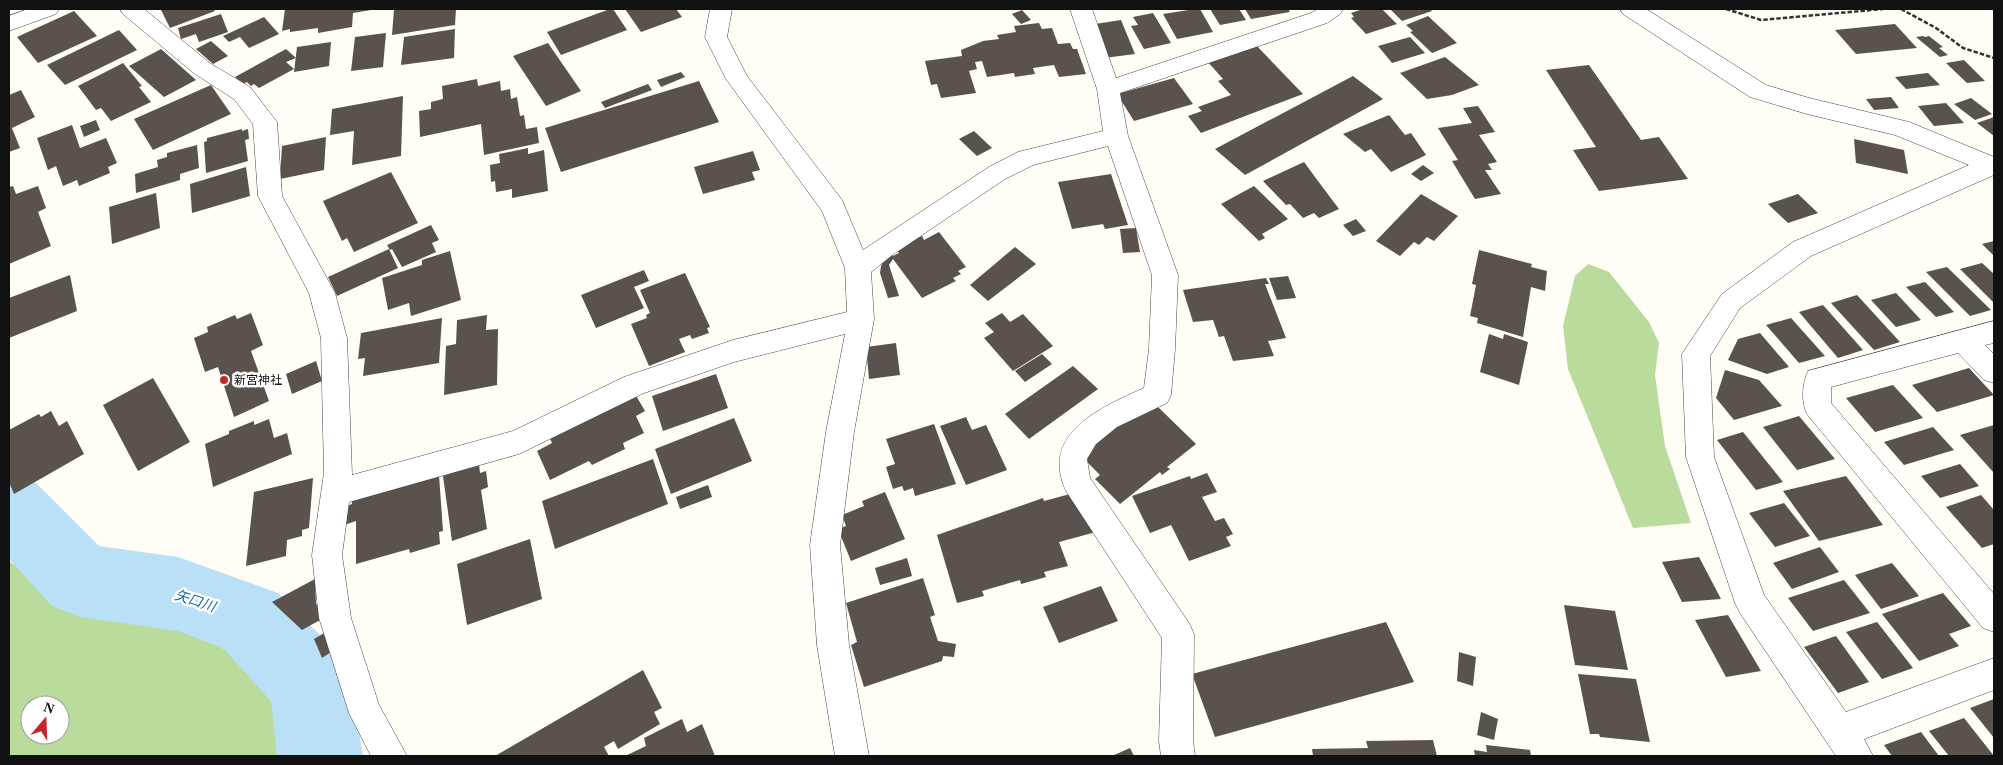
<svg xmlns="http://www.w3.org/2000/svg" width="2003" height="765" font-family="'Times New Roman','Noto Sans JP',serif">
<style>
.forest{fill:#b9dc9c;fill-rule:evenodd}
.lines{fill:none;stroke-linecap:round;stroke-linejoin:round}
.river{fill:#b9e0f7;fill-rule:evenodd}
.building{fill:#5a524d}
.minor-casing{stroke:#444;stroke-width:1}
.path{stroke:#333;stroke-width:2.5;stroke-dasharray:4.5 2;stroke-linecap:butt}
.minor{fill:#fff;fill-rule:evenodd}
.poi-dot{fill:#c4262e;stroke:#fff;stroke-width:2}
.labels{text-anchor:middle;dominant-baseline:central;stroke-width:5;stroke-linejoin:round;paint-order:stroke}
.poi-label{font-size:12px;fill:#111;stroke:#fff;text-anchor:start}
.water-label{font-size:14px;font-style:italic;fill:#1768a6;stroke:#fff}
</style>
<rect width="100%" height="100%" fill="#fffdf5"/>
<g class="forest">
<path d="M1588,264L1609,272L1649,322L1659,343L1655,375L1665,446L1691,523L1633,528L1568,369L1563,326L1575,276Z"/>
<path d="M9,561L64,600L166,617L253,665L304,722L305,756H9ZM30,705H60V735H30Z"/>
</g>
<g class="lines">
<path class="river" d="M9,473L36,483L99,546L178,557L278,593L339,654L351,683L363,756H277L271,701L223,648L178,631L80,617L52,606L9,559Z"/>
</g>
<g class="building">
<path d="M164,9H213L215,11L170,28L161,10Z"/>
<path d="M285,9H371V10L353,13L352,27L318,33V28L290,32V29L282,31Z"/>
<path d="M394,9H456L455,25L392,35Z"/>
<path d="M610,9H613L627,30L561,55L547,32Z"/>
<path d="M625,9H676L682,17L641,32Z"/>
<path d="M1195,9H1200L1213,32L1177,39L1163,14Z"/>
<path d="M1210,9H1239L1246,20L1220,25Z"/>
<path d="M1245,9H1288L1290,12L1251,19Z"/>
<path d="M1358,9H1382L1397,24L1366,34L1351,18L1354,17L1351,13L1360,10Z"/>
<path d="M1390,9H1430L1432,11L1402,21Z"/>
<path d="M1022,10L1031,20L1021,24L1012,14Z"/>
<path d="M74,11L97,36L38,63L17,37Z"/>
<path d="M1153,13L1171,43L1144,49L1131,26L1138,25L1133,17Z"/>
<path d="M221,14L228,32L199,42L196,34L181,39L178,28Z"/>
<path d="M1428,16L1457,43L1432,53L1410,32L1413,31L1406,25Z"/>
<path d="M264,17L279,34L249,48L240,37L229,42L223,36Z"/>
<path d="M1121,20L1135,54L1104,58L1095,24Z"/>
<path d="M1039,23L1042,29L1052,28L1058,44L1070,43L1073,49H1077L1086,74L1059,77L1054,65L1033,68L1035,74L1015,77L1014,73L987,77L982,61L975,62L977,69L969,71L976,93L941,98L937,84L931,85L925,61L962,56L961,50L983,41L999,39L997,35L1016,32L1014,26Z"/>
<path d="M1895,24L1917,48L1856,54L1835,30Z"/>
<path d="M455,29L454,58L401,65L404,37Z"/>
<path d="M119,30L137,50L65,85L47,65Z"/>
<path d="M386,33L383,67L351,71L355,37Z"/>
<path d="M1923,36L1925,37L1929,36L1943,47L1939,48L1948,55L1940,57L1916,37Z"/>
<path d="M1410,37L1425,53L1392,63L1378,46Z"/>
<path d="M211,41L228,56L213,64L196,49Z"/>
<path d="M331,42L329,66L294,72L297,47Z"/>
<path d="M548,43L581,91L546,106L513,56Z"/>
<path d="M1255,44L1303,94L1201,133L1188,116L1202,111L1198,107L1231,95L1218,81L1223,79L1207,61Z"/>
<path d="M161,49L196,80L164,97L129,66Z"/>
<path d="M286,49L296,58L286,62L294,69L259,88L254,84L251,86L247,82L243,84L235,77Z"/>
<path d="M1445,57L1479,85L1452,95L1427,99L1400,73Z"/>
<path d="M1964,60L1985,81L1967,83L1946,63Z"/>
<path d="M123,63L142,86L139,87L151,102L111,121L101,108L96,110L78,86Z"/>
<path d="M1589,65L1641,140L1659,137L1688,179L1599,191L1573,150L1596,147L1546,70Z"/>
<path d="M681,72L685,77L661,87L657,80Z"/>
<path d="M1928,73L1940,85L1906,89L1895,77Z"/>
<path d="M1353,76L1383,99L1245,175L1215,149Z"/>
<path d="M1174,78L1193,104L1134,121L1117,94Z"/>
<path d="M477,79L478,86L500,81L501,91L510,89L511,99L517,97L520,116L524,115L526,129L537,127L539,143L484,155L481,124L420,137L419,111L431,109V102L443,99L442,86Z"/>
<path d="M699,81L719,122L561,172L545,128Z"/>
<path d="M648,84L652,90L605,108L601,102Z"/>
<path d="M211,85L231,114L153,150L134,119Z"/>
<path d="M21,90L35,117L12,128L20,148L9,152V95Z"/>
<path d="M403,96L401,156L352,165L354,131L330,135L332,109Z"/>
<path d="M1891,97L1899,108L1874,110L1866,99Z"/>
<path d="M1971,98L1992,114L1975,120L1954,104Z"/>
<path d="M1946,103L1964,123L1934,126L1918,106Z"/>
<path d="M1478,106L1495,132L1479,135L1497,162L1488,164L1492,170H1485L1501,194L1475,199L1452,161L1458,160L1438,128L1472,123L1463,108Z"/>
<path d="M1389,115L1405,135L1411,133L1426,155L1391,172L1371,149L1365,152L1343,134Z"/>
<path d="M1994,117V136L1977,123Z"/>
<path d="M96,120L100,130L84,137L80,126Z"/>
<path d="M72,125L80,148L106,138L117,163L108,167L110,173L79,186L77,180L63,186L56,166L48,170L37,138Z"/>
<path d="M242,129V131L248,129L249,139L245,140L248,161L206,173L204,142L207,141V138Z"/>
<path d="M974,131L992,148L977,156L959,139Z"/>
<path d="M326,137L324,170L280,179L282,146Z"/>
<path d="M1854,139L1904,150L1908,174L1856,163Z"/>
<path d="M197,145L199,168L180,174V180L136,193L135,174L158,167L157,160L167,157V153Z"/>
<path d="M528,148V154L544,150L548,191L512,198V189L496,192L495,181L491,182L490,165L500,163L499,154Z"/>
<path d="M753,151L760,170L752,172L755,180L703,194L694,167Z"/>
<path d="M1304,162L1315,177L1339,209L1319,218L1314,213L1303,218L1290,204L1286,205L1263,181Z"/>
<path d="M1423,165L1434,173L1421,181L1411,174Z"/>
<path d="M246,167L250,196L192,213L190,184Z"/>
<path d="M391,172L418,223L354,252L347,238L342,241L323,201Z"/>
<path d="M1111,174L1128,225L1105,229L1103,224L1072,229L1058,182Z"/>
<path d="M13,186L16,194L38,186L46,208L38,212L51,246L9,264V187Z"/>
<path d="M1254,186L1288,219L1262,234L1265,238L1259,241L1221,204Z"/>
<path d="M156,193L160,228L112,244L109,207Z"/>
<path d="M1421,194L1458,216L1434,241L1427,237L1419,245L1414,242L1400,256L1376,241Z"/>
<path d="M1798,194L1818,213L1788,223L1768,204Z"/>
<path d="M1356,219L1366,231L1353,236L1343,225Z"/>
<path d="M431,225L439,240L432,243L436,252L402,267L392,249L390,250L387,245Z"/>
<path d="M1136,228L1140,252L1123,253L1120,229Z"/>
<path d="M939,232L966,267L958,271L961,274L953,278L956,281L922,298L893,259L889,265L899,296L888,298L880,273L881,266L887,253L893,254V256L899,253L895,248L922,236L924,240Z"/>
<path d="M1994,241V256L1982,244Z"/>
<path d="M1015,247L1036,264L988,301L970,285Z"/>
<path d="M389,249L398,268L337,296L328,277Z"/>
<path d="M1479,250L1532,264L1531,267L1547,271L1545,291L1531,287L1523,337L1477,323L1478,318L1470,316L1476,285L1472,284Z"/>
<path d="M450,251L461,300L411,316L409,303L388,310L382,278L422,265V260Z"/>
<path d="M1982,263L1994,274V303L1960,269Z"/>
<path d="M1947,267L1991,310L1970,316L1926,272Z"/>
<path d="M644,270L649,281L634,287L644,308L596,328L581,295Z"/>
<path d="M685,273L710,327L707,328L709,333L692,339L690,335L679,339L685,352L649,366L631,324L647,318L646,315L650,313L640,290Z"/>
<path d="M70,275L77,311L9,338V298Z"/>
<path d="M1288,276L1296,298L1277,300L1269,278Z"/>
<path d="M1266,278L1269,284H1265L1286,338L1268,341L1274,356L1233,361L1224,336L1219,337L1213,320L1193,322L1183,290Z"/>
<path d="M1925,282L1954,312L1936,317L1906,287Z"/>
<path d="M1896,293L1921,320L1896,327L1871,300Z"/>
<path d="M1857,295L1900,342L1874,350L1831,303Z"/>
<path d="M1823,305L1863,350L1838,358L1799,312Z"/>
<path d="M251,313L263,345L251,351L269,401L234,417L218,367L205,372L194,338L208,332L207,327L235,315L237,319Z"/>
<path d="M1002,313L1010,322L1023,314L1053,346L1013,371L984,338L994,332L985,323Z"/>
<path d="M487,315L486,330L498,329L497,385L444,395L446,346L456,344L457,320Z"/>
<path d="M442,318L439,363L363,376L365,358L358,359L361,333Z"/>
<path d="M1791,318L1825,356L1799,363L1766,325Z"/>
<path d="M1760,333L1789,367L1767,374L1728,360L1738,339Z"/>
<path d="M1489,334L1503,339L1504,334L1528,342L1519,385L1480,372Z"/>
<path d="M896,343L900,375L869,379L866,347Z"/>
<path d="M1042,354L1052,364L1025,382L1015,371Z"/>
<path d="M316,361L322,381L292,394L286,374Z"/>
<path d="M1073,366L1098,389L1029,439L1005,414Z"/>
<path d="M1969,368L1994,395L1937,412L1912,385Z"/>
<path d="M1725,370L1759,380L1782,406L1734,420L1716,398Z"/>
<path d="M716,374L728,408L663,431L652,396Z"/>
<path d="M153,378L190,442L138,471L103,405Z"/>
<path d="M1893,385L1923,418L1875,432L1846,398Z"/>
<path d="M635,394L645,411L636,416L644,433L623,443L625,449L592,465L589,461L550,480L537,451L552,443L548,434Z"/>
<path d="M1157,406L1196,444L1167,467L1170,469L1162,475L1160,472L1120,504L1095,479L1100,475L1078,453L1090,440Z"/>
<path d="M51,411L59,426L67,421L84,454L14,494L9,482V430L39,414L41,417Z"/>
<path d="M1799,416L1835,459L1797,470L1763,427Z"/>
<path d="M966,417L972,430L986,425L1007,470L966,485L940,426Z"/>
<path d="M734,418L752,461L671,494L655,449Z"/>
<path d="M269,419L274,438L287,433L292,454L213,487L205,444L229,434V431L254,421V425Z"/>
<path d="M934,424L956,484L915,496L913,488L904,491L902,486L893,489L886,467L895,464L886,439Z"/>
<path d="M1994,425V473L1960,435Z"/>
<path d="M1933,427L1954,450L1904,465L1884,442Z"/>
<path d="M1743,432L1783,482L1756,490L1717,440Z"/>
<path d="M653,459L668,504L555,549L542,501Z"/>
<path d="M479,464L480,473L486,471L488,487L481,490L487,529L452,541L443,476Z"/>
<path d="M1960,464L1979,486L1940,498L1921,476Z"/>
<path d="M1207,473L1217,492L1202,497L1215,521L1224,518L1233,534L1226,537L1231,546L1189,561L1171,525L1150,533L1132,496L1190,476L1191,479Z"/>
<path d="M439,475L443,531L439,532L440,544L410,553L409,549L356,564V521L344,525L343,507L352,504V498Z"/>
<path d="M1846,476L1883,525L1819,541L1783,491Z"/>
<path d="M313,478L309,528L302,530V536L287,540L286,556L246,566L254,492Z"/>
<path d="M708,485L712,497L680,509L676,497Z"/>
<path d="M885,492L905,539L851,561L838,529L846,526L842,515L864,506L862,501Z"/>
<path d="M1070,494L1075,505L1085,502L1096,532L1059,542L1068,566L1044,572L1046,577L1021,584L1020,580L982,591L984,596L957,603L937,535L1043,498L1044,501Z"/>
<path d="M1981,495L1994,510V544L1982,548L1946,507Z"/>
<path d="M1784,503L1810,536L1775,547L1749,513Z"/>
<path d="M530,539L542,599L467,625L457,564Z"/>
<path d="M1820,547L1839,572L1792,589L1773,563Z"/>
<path d="M1699,557L1721,599L1682,602L1662,562Z"/>
<path d="M907,558L912,576L880,585L875,568Z"/>
<path d="M1892,563L1919,596L1881,609L1855,575Z"/>
<path d="M923,578L935,615L930,617L938,641L956,644L954,657L943,656L942,661L864,687L851,645L857,642L846,603Z"/>
<path d="M315,579L316,603L322,619L302,630L272,602Z"/>
<path d="M1844,580L1870,613L1813,631L1788,598Z"/>
<path d="M1101,586L1118,621L1059,643L1043,607Z"/>
<path d="M1943,593L1971,626L1949,634L1959,646L1919,661L1882,614Z"/>
<path d="M1564,605L1615,611L1628,670L1575,665Z"/>
<path d="M1728,615L1761,671L1726,677L1695,620Z"/>
<path d="M1386,622L1414,682L1215,737L1192,674Z"/>
<path d="M1877,622L1913,668L1882,679L1846,632Z"/>
<path d="M326,632L334,650L322,658L314,639Z"/>
<path d="M1836,636L1869,682L1838,693L1804,647Z"/>
<path d="M1459,652L1476,657L1473,686L1457,681Z"/>
<path d="M643,670L662,708L654,712L660,724L618,749L614,741L604,747L609,756H495Z"/>
<path d="M1578,674L1636,679L1650,742L1600,737L1599,734H1590Z"/>
<path d="M1994,699V738L1970,708Z"/>
<path d="M1481,712L1498,719L1494,740L1477,735Z"/>
<path d="M1964,718L1994,756H1949L1929,731Z"/>
<path d="M682,719L687,732L702,724L715,756H625L646,746L644,738Z"/>
<path d="M1921,732L1939,756H1892L1884,745Z"/>
<path d="M1433,740L1437,756H1313L1312,749L1368,748L1366,741Z"/>
<path d="M1486,745L1530,750L1531,756H1475L1474,750L1487,752Z"/>
<path d="M1130,748L1134,756H1112Z"/>
</g>
<g class="lines">
<g class="minor-casing">
<g id="minor">
<path d="M28,9H59L56,14L9,31V16Z"/>
<path d="M120,9H144L211,64L250,87L277,122L282,196L335,293L347,338L352,475L513,431L624,377L733,340L847,312L845,268L822,211L726,79L705,37L710,9H732L727,37L747,76L842,200L863,250L989,167L1018,152L1103,131L1097,89L1070,9H1092L1116,78L1311,13L1318,9H1343L1340,14L1327,23L1120,93L1128,136L1178,275L1175,349L1171,395L1167,403L1117,427L1096,444L1087,459L1090,478L1189,623L1194,634L1193,741L1195,756H1161L1159,741L1162,638L1066,491C1039,433 1102,407 1144,388L1149,349L1152,275L1108,146L1033,165L1005,179L891,256L871,272L874,319L854,432L840,545L849,645L869,756H835L817,645L810,545L826,432L845,334L734,362L644,393L519,454L349,502L342,555L351,618L379,705L407,756H371L349,713L319,618L312,555L324,473L321,338L309,293L258,196L253,124L234,99L195,74L123,14Z"/>
<path d="M1620,9H1646L1766,85L1809,98L1909,122L1994,157V175L1811,256L1740,308L1710,356L1714,457L1764,595L1846,712L1994,658V690L1864,739L1873,756H1836L1740,613L1735,603L1686,457L1682,354L1722,294L1793,242L1969,165L1895,135L1807,114L1750,97L1623,14Z"/>
<path d="M1994,321V343L1985,345L1994,354V383L1984,380L1958,353L1831,387V403L1994,594V632L1983,628L1807,414C1801,402 1802,384 1808,371Z"/>
</g>
</g>
<g class="path">
<path d="M1726,9L1761,20L1883,9"/>
<path d="M1901,9L1936,28L1963,48L1994,58"/>
</g>
<use href="#minor" class="minor"/>
</g>
<circle class="poi-dot" cx="224" cy="380" r="5"/>
<g class="labels">
<g class="poi-label">
<text x="234" y="380">新宮神社</text>
</g>
<g class="water-label">
<text transform="translate(195 601) rotate(18)">矢口川</text>
</g>
</g>
<rect width="2003" height="765" fill="none" stroke="#111111" stroke-width="20"/>
<g transform="translate(45 720) rotate(19)"><circle r="24" fill="#ffffff" stroke="#a0a0a0"/>
<path d="M0-4L9 19L0 12L-9 19Z" fill="#c4262e"/>
<text y="-8" font-size="14" font-weight="bold" text-anchor="middle" fill="#111111">N</text>
</g>
</svg>
